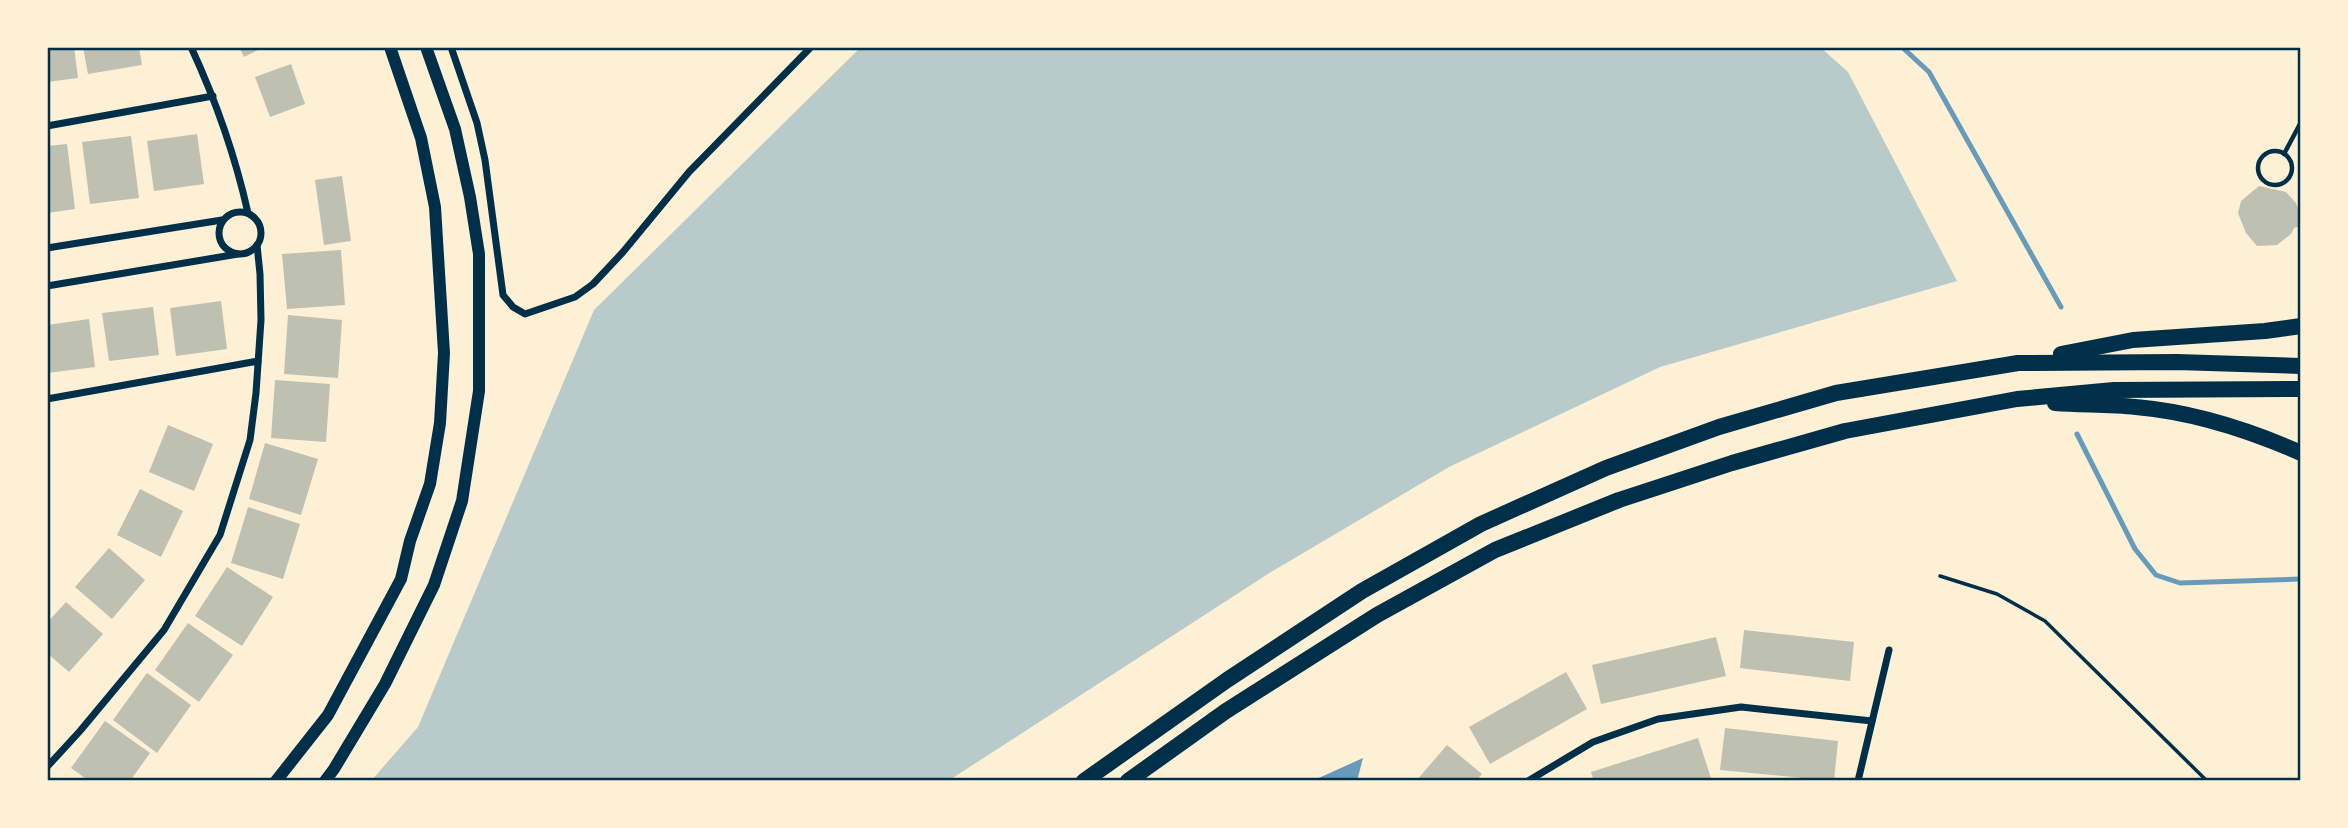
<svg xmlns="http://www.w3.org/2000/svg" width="2348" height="828" font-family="'Fira Sans Condensed',sans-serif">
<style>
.green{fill:#b9caca}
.water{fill:#669bbc}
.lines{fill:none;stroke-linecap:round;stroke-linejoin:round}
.stream{stroke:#669bbc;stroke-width:5}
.building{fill:#bec0b2}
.path{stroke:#003049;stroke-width:3.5}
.service{stroke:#003049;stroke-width:4.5}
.minor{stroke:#003049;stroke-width:7}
.secondary{stroke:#003049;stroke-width:12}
.motorway{stroke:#003049;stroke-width:16}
.neatline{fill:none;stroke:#003049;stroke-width:2.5}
</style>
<rect width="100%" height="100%" fill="#fdf0d5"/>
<path class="green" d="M861,47H1820L1848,72L1957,281L1660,367L1449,467L1271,572L948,781H371L418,727L594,310Z"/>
<path class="water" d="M1363,758L1357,781H1312Z"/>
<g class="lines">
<g class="stream">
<path d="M1902,47L1929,72L2061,307"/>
<path d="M2077,434L2135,549L2156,575L2180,583L2301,579"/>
</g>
</g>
<g class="building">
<path d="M47,47H74L78,78L47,82Z"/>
<path d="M83,47H139L142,65L88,74Z"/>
<path d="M239,47H264L244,57Z"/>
<path d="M291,64L305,104L270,117L255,77Z"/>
<path d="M197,134L204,184L154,191L147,141Z"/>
<path d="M131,136L139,198L90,204L82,142Z"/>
<path d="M67,144L75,209L47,213V146Z"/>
<path d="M342,176L351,241L324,245L315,180Z"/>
<path d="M2259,186L2286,192L2296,203L2298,209L2301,208V226L2294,228L2291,234L2277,245L2257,246L2246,233L2238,213L2241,201Z"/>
<path d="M341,250L345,305L287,309L282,254Z"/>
<path d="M221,301L227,349L176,356L170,308Z"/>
<path d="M153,307L159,355L109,361L102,313Z"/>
<path d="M288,315L342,320L338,378L284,374Z"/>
<path d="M89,319L95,367L47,373V325Z"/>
<path d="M275,380L330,384L326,442L271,438Z"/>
<path d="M168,425L213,444L194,491L149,472Z"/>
<path d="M265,443L318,459L301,515L249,499Z"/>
<path d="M140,489L183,511L161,557L117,535Z"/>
<path d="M248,507L300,524L283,579L231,563Z"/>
<path d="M109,548L145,580L112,619L75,587Z"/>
<path d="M227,567L273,597L242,646L195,616Z"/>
<path d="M66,602L103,634L69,672L47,653V623Z"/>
<path d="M188,623L233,655L199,702L155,670Z"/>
<path d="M1744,630L1854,642L1850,681L1740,668Z"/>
<path d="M1716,637L1726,676L1601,704L1592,665Z"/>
<path d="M1566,672L1587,709L1490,764L1469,727Z"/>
<path d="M147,673L191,705L157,753L113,720Z"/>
<path d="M105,721L150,753L130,781H89L71,768Z"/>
<path d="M1725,728L1838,741L1834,781L1720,770Z"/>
<path d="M1698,738L1711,778L1703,781H1594L1591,772Z"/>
<path d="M1447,745L1482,774L1476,781H1416Z"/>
</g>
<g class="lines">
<path class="path" d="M1940,576L1997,594L2045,621L2207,781"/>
<g class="service">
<circle cx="2275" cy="168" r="17"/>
<path d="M2284,154L2301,122"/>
</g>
<g class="minor">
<path d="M191,47C216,101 235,155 248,213"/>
<path d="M451,47L477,123L485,160L503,295L513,307L525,314L575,297L593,284L623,252L689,172L811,47"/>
<path d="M47,126L213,96"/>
<circle cx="240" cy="233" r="21"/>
<path d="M47,248L222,220"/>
<path d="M47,286L238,254"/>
<path d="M47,399L258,361"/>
<path d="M47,767L80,731L164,630L220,535L250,440L256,393L261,320L260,274L257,245"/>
<path d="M1528,781L1593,742L1658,719L1741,707L1872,721"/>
<path d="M1858,781L1889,650"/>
</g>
<g class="secondary">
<path d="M276,781L328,715L401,579L410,541L430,484L440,423L444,353L435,207L421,138L390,47"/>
<path d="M325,781L334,769L385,684L434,585L462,501L479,391V254L470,197L455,129L426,47"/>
</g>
<g class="motorway">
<path d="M2061,354L2133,340L2265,331L2301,326"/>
<path d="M2055,403C2082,405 2109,404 2136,407C2193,412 2249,430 2301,453"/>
<path d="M1084,781L1227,680L1362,591L1481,524L1606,468L1719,427L1836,393L2018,363L2177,362L2301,366"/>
<path d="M1128,781L1226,711L1377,615L1495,550L1619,500L1732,463L1845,431L2017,399L2114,390L2301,389"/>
</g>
</g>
<rect width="2348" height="828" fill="none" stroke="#fdf0d5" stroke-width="98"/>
<rect x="49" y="49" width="2250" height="730" class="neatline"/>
</svg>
